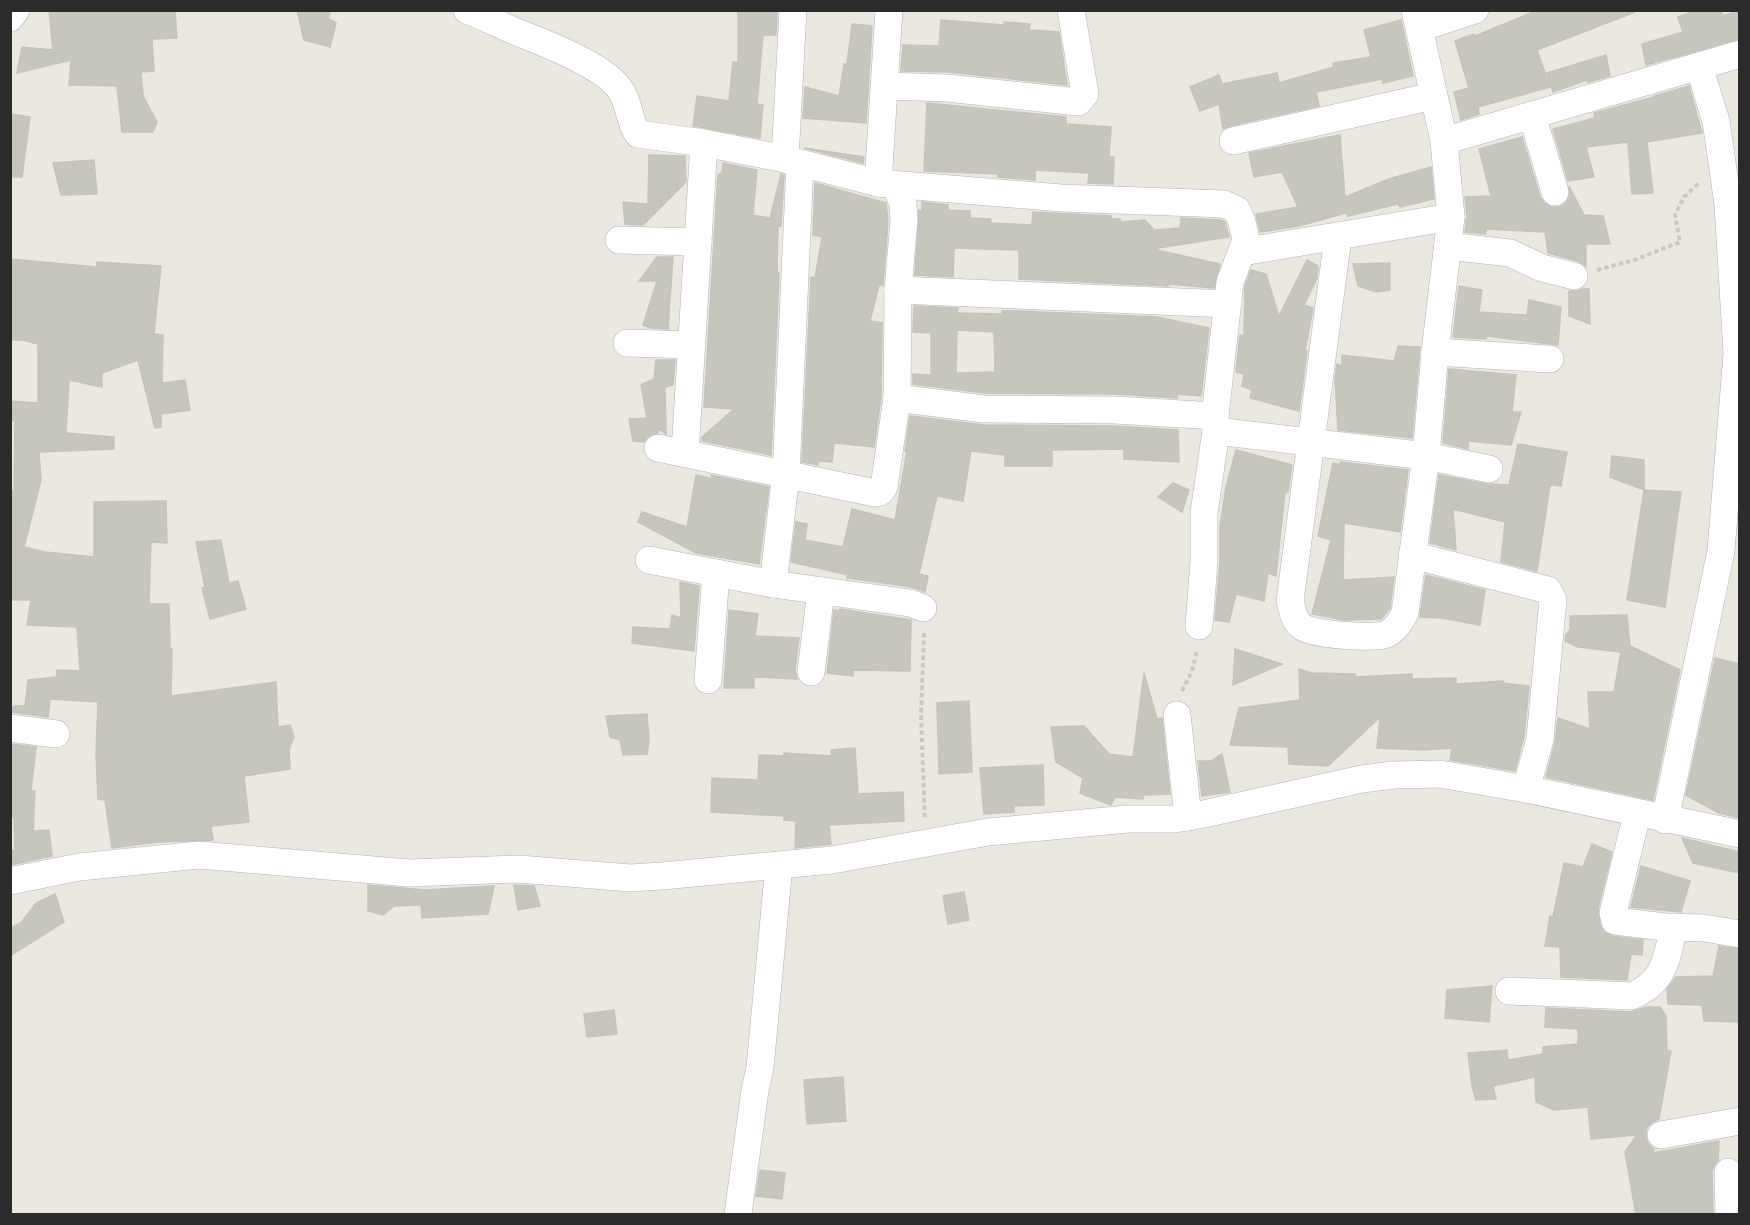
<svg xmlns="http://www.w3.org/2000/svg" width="1750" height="1225" font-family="'Varela Round',sans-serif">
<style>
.building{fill:#c7c6bd;stroke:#c6c4b8;stroke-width:1.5;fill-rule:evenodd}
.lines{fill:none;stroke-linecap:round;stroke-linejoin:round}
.minor-casing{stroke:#b2b2bd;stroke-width:28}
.path{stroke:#c8c8c8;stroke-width:4;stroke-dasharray:4.5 3;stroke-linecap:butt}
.minor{stroke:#fff;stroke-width:27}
</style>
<rect width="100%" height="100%" fill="#ebe8df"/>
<g class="building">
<path d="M49,10H175L177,38L152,39L154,71L141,72L143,96L157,122L153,132H122L117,86L69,85L71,60L17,73L22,47L53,50Z"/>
<path d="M297,10H331L328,18L336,23L330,47L304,40Z"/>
<path d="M738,10H777L776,35H763L757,104L763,105L760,138L693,126L697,96L729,101L733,62L738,63Z"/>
<path d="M1538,10L1635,12L1537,50L1550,87L1478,107L1479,114L1461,120L1454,92L1469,88L1455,41L1474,34L1475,36Z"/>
<path d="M1698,10H1721L1723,16L1740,10V39L1646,65L1642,44L1683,32L1678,17Z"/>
<path d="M941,20L1004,25V22L1030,24L1029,30L1059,32L1067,85L949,72L901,71L903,45L939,46Z"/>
<path d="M1401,20L1413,76L1383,83L1382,79L1316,92L1319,106L1230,126L1223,129L1219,104L1200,111L1190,87L1219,75L1222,84L1277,73L1279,83L1334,67L1333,63L1371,57L1364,30Z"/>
<path d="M852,24L872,26L866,123L803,118L805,87L839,96L844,64H847Z"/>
<path d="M1606,55L1610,76L1588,82L1587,80L1553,92L1547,73Z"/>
<path d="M1689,86L1702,133L1647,142L1653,193L1632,194L1628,142L1586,147L1594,177L1568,181L1553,129L1595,118L1594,113L1654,97V96Z"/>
<path d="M927,103L1066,117V124L1111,127L1109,157H1114L1113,184L1088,183L1089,173L1035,170V180L998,177V174L924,171Z"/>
<path d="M10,114L30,117L22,177H10Z"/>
<path d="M1340,135L1345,197L1389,179L1431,167L1434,199L1400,207L1398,204L1348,216L1346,211V213L1299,226L1260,232L1256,214L1298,207L1282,172L1254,177L1249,153Z"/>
<path d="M1522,137L1540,197L1544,203L1552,207H1560L1566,203L1570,195L1569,186L1584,215L1603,216L1610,244H1586V266L1578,261L1548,253L1545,232L1486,229V234L1465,232L1467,216L1465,197L1491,196L1479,149Z"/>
<path d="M804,148L864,157L863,163Z"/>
<path d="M649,155L685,156L686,182L643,225L625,224L623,202L648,204Z"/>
<path d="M94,160L97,194L61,195L53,163Z"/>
<path d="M723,163L757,170L753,215L770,218L781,174L784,175L781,226H778L777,273H779L771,455L702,441V437L734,409L704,407L718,175L722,173Z"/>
<path d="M815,183L886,203L888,221L883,285H879L870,321L882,323L881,397L874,447L834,443L832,462L819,461L818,465L802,462L811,277L815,278L822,237L813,235Z"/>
<path d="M922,202L948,205V210L970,211V218L991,219L990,223L1032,225L1033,212L1111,216V219H1120V222L1145,220L1154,230L1180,228L1181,218L1220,220L1225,222L1229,237L1152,249L1220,264L1214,288L1167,284L1168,286L1019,279V250L954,248L953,277L915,275L919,210L922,211Z"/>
<path d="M657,257H673L668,329L651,328L643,325L657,281H639Z"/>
<path d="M10,259L97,267V262L161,266L154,334L163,335L162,383L185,380L190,410L161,414V427L155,428L138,360L102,373V387L69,380L66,433L114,437V449L39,452L41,480L24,547L45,552L94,557V502L166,501L167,543L151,542L149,604H169L170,649H172L171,696L276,682L278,727L290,725L294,737L289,749L290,769L244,776L249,822L211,826L213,840L158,842L112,848L105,800L98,799L96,754L98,702L50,699L48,717L11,712L14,706H25L28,680L57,677V670L80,671L77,627L27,625L31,600H10V491L14,492L15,420L10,421V401L38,403V344L22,340H10Z"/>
<path d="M1307,260L1318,266L1317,278L1304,305L1313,308L1305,351H1307L1299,411L1250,398L1252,390L1242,386L1244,374L1236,372L1240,335L1244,336L1245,286L1251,270L1266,274L1279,316Z"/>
<path d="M1390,263V290L1376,292L1358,286L1353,264Z"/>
<path d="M1459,286L1482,290L1479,312L1527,315L1529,300L1561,307L1558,345L1487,336L1486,339L1453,337Z"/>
<path d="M1583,289H1589L1590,324L1569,316V291H1578Z"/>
<path d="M914,306L958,308L957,313L1002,314V311H1017L1157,317L1209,328L1201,396L1177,394V398L1115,394L985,393L913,384V374L931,375V333L913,332ZM957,330L994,332L995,372L956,373Z"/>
<path d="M1398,346L1420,347L1412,438L1338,430L1335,379L1337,364L1342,366V355L1394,361Z"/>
<path d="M656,360H675L673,385L665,387L666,434L659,429L658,433L647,437L644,442L633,441L629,419L647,418L641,385L654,379Z"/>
<path d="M1449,369L1516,375L1512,412H1521L1511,445L1468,441V449L1443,443Z"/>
<path d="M910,416L984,425L1114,426L1178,430L1179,462L1124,459V449L1052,450V466H1005V455L971,451L963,501L937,496L919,574L928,576L925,592L912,587L847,578L848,575L791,562L796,522L807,524L805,540L843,547L852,509L895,520L907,451H905Z"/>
<path d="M1518,444L1567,452L1561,486L1550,485L1537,571L1501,562L1505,522L1453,509L1456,550L1430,543L1439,475L1486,484L1509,485Z"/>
<path d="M1236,450L1292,465L1288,492H1285L1276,576L1268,573L1264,601L1236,594L1229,622L1215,620L1220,562V526L1226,487Z"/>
<path d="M1612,456L1644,460V490L1610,477Z"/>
<path d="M1340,462L1408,470L1400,532L1344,523L1343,580L1394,577L1390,608L1381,619L1344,620L1312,614L1331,540L1318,536L1333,463L1341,465Z"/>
<path d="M696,475L713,479L711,475L769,487L759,564L696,553L638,522L642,512L687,527Z"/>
<path d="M1173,483L1189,490L1182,512L1158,497Z"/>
<path d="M1644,490L1681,492L1665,607L1627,600Z"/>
<path d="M221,540L229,583L238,581L246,609L210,619L202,588L205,587L196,542Z"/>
<path d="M1426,575L1485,590L1480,625L1442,618L1420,617Z"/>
<path d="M680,582L699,586L694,651L632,643L633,627L670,629L672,615L681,618Z"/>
<path d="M840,609L911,620L910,671L853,670V676L827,673L834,610L840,611Z"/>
<path d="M729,610L758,614L755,636L799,638L795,670L797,679L754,677V688H724Z"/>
<path d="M1627,615L1630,646L1680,670L1653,800L1546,777L1555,743L1558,718L1590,729L1588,692H1614L1621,652L1578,647L1565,641L1566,634L1570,630V616Z"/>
<path d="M1235,649L1282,664L1233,685Z"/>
<path d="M1715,658L1740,664V818L1719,813L1686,795Z"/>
<path d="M1299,669L1312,673L1355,674V677L1412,674V679L1456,678V684L1503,681V683L1529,686L1524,736L1515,771L1450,760L1452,748L1423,750L1377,748L1380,717L1328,766L1289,764L1288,747L1230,745L1239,708L1300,700Z"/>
<path d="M1144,673L1157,719L1162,718L1170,794L1143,795V799L1115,797L1111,805L1080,793L1083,778L1056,762L1051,727L1084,726L1109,754L1133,757Z"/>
<path d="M969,701L972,772L939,774L937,703Z"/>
<path d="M647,714L649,740L647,754L623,755L620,740L610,737L606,716Z"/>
<path d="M10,744L36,747L31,791H35L33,831L49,830L52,856L10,865V851L15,850L14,817H10Z"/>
<path d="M855,748L858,794L903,792L904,821L829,825L831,844L795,848L796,821L784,820V816L711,812L712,778L758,780L759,755L784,756V753L832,756L831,750Z"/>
<path d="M1222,754L1230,792L1202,796L1198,761H1211Z"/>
<path d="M1043,765L1044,805L1014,806V812L984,814L980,768Z"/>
<path d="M1682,838L1740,852V873L1693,863Z"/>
<path d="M1592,844L1612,852L1598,909L1600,925L1604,932L1612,936L1643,940L1642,955L1631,954L1627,980L1561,977L1560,947L1545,946L1550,916L1553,917L1564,863L1583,867Z"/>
<path d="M1641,866L1690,881L1681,912L1631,907Z"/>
<path d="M368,885L425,890L494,886L488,914L422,918L421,905L394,906L383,915L368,911Z"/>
<path d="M514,885L534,886L540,906L518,910Z"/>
<path d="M964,892L969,920L948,924L943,896Z"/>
<path d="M55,894L64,922L10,956V928L21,923L36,903Z"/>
<path d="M1719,946L1740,949V1022L1704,1021L1702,1005L1668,1004L1667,989L1676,977L1713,976Z"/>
<path d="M1492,986L1489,1022L1445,1018L1447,990Z"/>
<path d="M1646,1007H1660L1666,1016L1667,1051H1671L1659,1119L1651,1123L1646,1129V1138L1649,1145L1654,1149L1653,1153L1719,1141L1718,1161L1714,1165L1712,1172L1713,1215H1636L1625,1152L1637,1135L1591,1139L1588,1107L1554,1110L1536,1102L1535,1077L1493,1086L1496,1099L1476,1100L1472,1086L1468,1053L1507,1050L1508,1060L1543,1054V1047L1578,1044V1029L1545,1027L1546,1008L1631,1012Z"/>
<path d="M614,1010L617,1034L587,1037L584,1014Z"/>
<path d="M843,1077L846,1121L807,1124L804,1080Z"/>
<path d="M760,1170L785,1173L782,1199L756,1196Z"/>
</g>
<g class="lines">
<g class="minor-casing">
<g id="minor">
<path d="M467,10C483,16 498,24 514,31C542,42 601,64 619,88C630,102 628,120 638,134L704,143L785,159L878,183L1061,198L1224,204L1237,210L1242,222L1246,240L1230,282L1215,416L1216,431L1204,513V561L1199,626"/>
<path d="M10,18L16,10"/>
<path d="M1420,28L1475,10"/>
<path d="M886,86L947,88L1078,102L1085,94L1071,10"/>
<path d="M1532,115L1555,192"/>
<path d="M1233,141L1433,96"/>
<path d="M1444,141L1740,54"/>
<path d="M785,159L793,10"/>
<path d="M878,183L889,10"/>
<path d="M1338,237L1290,601C1293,610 1293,620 1301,626C1310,635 1376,639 1387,634C1396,629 1400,622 1405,613L1426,456L1489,469"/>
<path d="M619,240L698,242"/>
<path d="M1448,246L1510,253L1542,268L1574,276"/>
<path d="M1242,252L1451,217"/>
<path d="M898,290L1228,304"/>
<path d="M627,343L691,345"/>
<path d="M1435,352L1550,359"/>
<path d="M897,398L984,409L1115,410L1215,416"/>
<path d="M1216,431L1426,456L1435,352L1451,217L1444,141L1415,10"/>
<path d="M658,448L875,493L880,492L884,487L897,398L898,290L904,221L903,204L895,184"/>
<path d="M685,453L704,143"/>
<path d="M1412,555L1548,590L1553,600L1540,739L1526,789"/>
<path d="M649,560L773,584L910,603L923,608"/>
<path d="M773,584L786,474L800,164"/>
<path d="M811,672L821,591"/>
<path d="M708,680L716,573"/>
<path d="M1177,715L1188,817"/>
<path d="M10,728L56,734"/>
<path d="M1637,814L1613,913L1615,921L1665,927L1704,928L1740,934"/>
<path d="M1665,820L1721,551L1737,354L1728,204L1716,121L1699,66"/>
<path d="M10,881L79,867L199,855L409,873L519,869L630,878L662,876L832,860L988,832L1128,819H1175L1204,814L1362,779L1393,775L1440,774L1526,789L1740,834"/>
<path d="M1509,991L1632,996C1666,981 1666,959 1674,927"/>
<path d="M1661,1135L1740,1121"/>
<path d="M1728,1172L1729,1214"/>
<path d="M738,1214L755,1090L760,1068L779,865"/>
</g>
</g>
<g class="path">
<path d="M1597,270L1634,260L1680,242L1675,215L1684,197L1700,182"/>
<path d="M924,633L921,716L925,820"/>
<path d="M1182,691L1192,671L1197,650"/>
</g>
<use href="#minor" class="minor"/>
</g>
<rect width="1750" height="1225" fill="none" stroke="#2b2b2b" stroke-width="24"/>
</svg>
